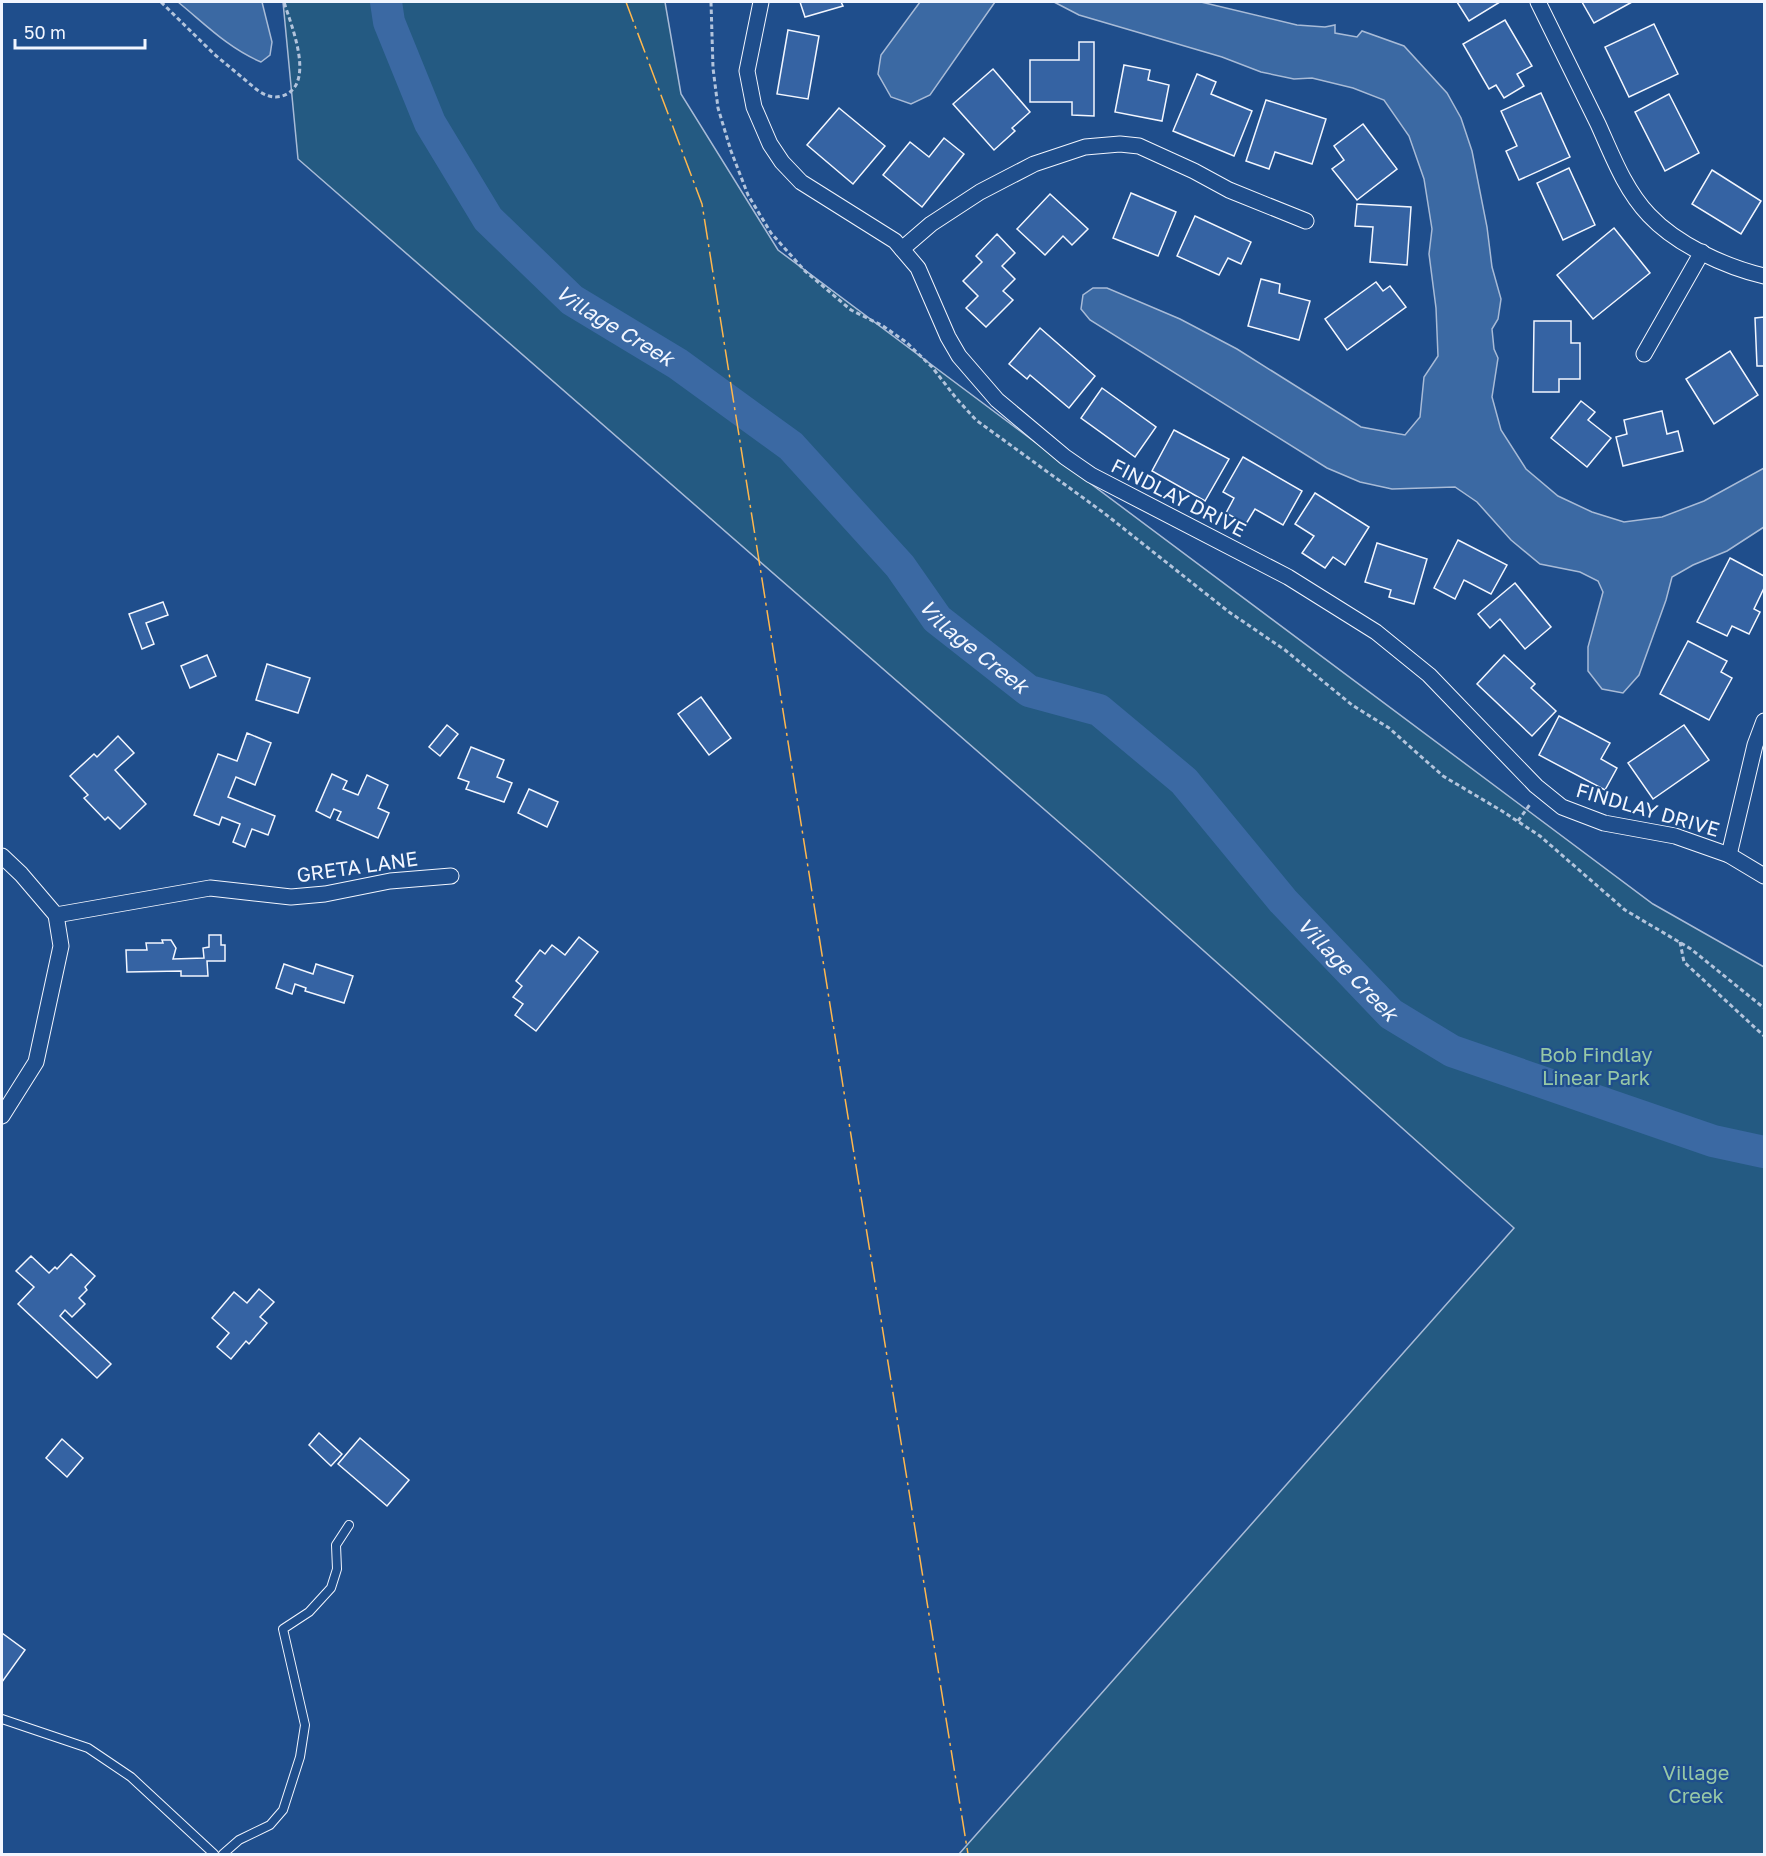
<svg xmlns="http://www.w3.org/2000/svg" width="1766" height="1856" font-family="'Golos Text',sans-serif">
<style>
.green{fill:#245a82;stroke:#a8bbd7;stroke-width:1.5}
.water{fill:#3b69a3;stroke:#a8bbd7;stroke-width:1.5}
.lines{fill:none;stroke-linecap:round;stroke-linejoin:round}
.river{stroke:#3b69a3;stroke-width:32}
.building{fill:#3563a3;stroke:#f2f6ff;stroke-width:1.5}
.service-casing{stroke:#f2f6ff;stroke-width:10}
.minor-casing{stroke:#f2f6ff;stroke-width:17}
.path{stroke:#b3c4dc;stroke-width:3;stroke-dasharray:4.5 3;stroke-linecap:butt}
.service{stroke:#1f4e8c;stroke-width:8}
.minor{stroke:#1f4e8c;stroke-width:15}
.power{stroke:#ffb74d;stroke-width:1.5;stroke-dasharray:21 4.5 3 4.5;stroke-linecap:butt}
.labels{text-anchor:middle;dominant-baseline:central;stroke-width:4.5;stroke-linejoin:round;paint-order:stroke}
.street-label{font-size:20px;fill:#f2f6ff;stroke:#1f4e8c}
.park-label{font-size:20px;fill:#97c8a6;stroke:#1f4e8c}
.water-label{font-size:21px;font-style:italic;fill:#f2f6ff;stroke:#1f4e8c}
</style>
<rect width="100%" height="100%" fill="#1f4e8c"/>
<path class="green" d="M283,2H665L681,94L778,250L1653,904L1764,967V1854H959L1514,1228L1092,851L298,159Z"/>
<g class="water">
<path d="M178,2H262L272,42L270,55L261,62C228,48 205,24 178,2Z"/>
<path d="M920,2H995L930,95L911,104L891,97L878,74L881,55Z"/>
<path d="M1054,2H1201L1297,25L1325,27L1335,25V33L1357,37L1362,31L1404,46L1447,93L1461,118L1472,151L1487,227L1492,267L1501,299L1498,319L1492,329L1494,349L1498,358L1492,397L1501,430L1526,469L1558,496L1592,512L1624,522L1662,517L1704,501L1764,468V527L1727,551L1693,565L1672,577L1666,600L1639,675L1623,693L1602,689L1588,671V647L1603,592L1598,581L1580,572L1540,564L1511,540L1477,502L1455,487L1392,489L1360,482L1327,468L1090,320L1081,309L1083,295L1093,288H1107L1180,319L1237,349L1361,427L1405,435L1420,417L1424,377L1438,356L1436,308L1429,254L1432,229L1424,179L1409,136L1384,100L1353,88L1312,78L1294,79L1261,72L1222,57L1079,15Z"/>
</g>
<g class="lines">
<path class="river" id="s1" d="M386,2L389,22L430,123L488,219L572,300L678,364L791,446L900,566L937,619L1029,691L1099,710L1184,781L1283,901L1391,1014L1452,1051L1713,1141L1764,1152"/>
</g>
<g class="building">
<path d="M800,2H841L843,6L805,17Z"/>
<path d="M1457,2H1500L1469,21Z"/>
<path d="M1582,2H1632L1594,23Z"/>
<path d="M1505,20L1532,66L1517,74L1524,86L1504,98L1496,85L1489,89L1463,44Z"/>
<path d="M1654,24L1678,74L1629,97L1605,47Z"/>
<path d="M788,30L819,36L808,99L777,94Z"/>
<path d="M1079,42H1094V116L1072,115V102H1030V60H1079Z"/>
<path d="M1124,65L1150,70L1148,80L1169,85L1162,121L1115,112Z"/>
<path d="M993,69L1030,112L1012,128L1015,131L994,150L953,104Z"/>
<path d="M1197,74L1216,82L1211,94L1252,111L1234,156L1173,131Z"/>
<path d="M1541,93L1570,157L1519,180L1506,151L1517,146L1501,111Z"/>
<path d="M1669,94L1699,153L1665,171L1635,112Z"/>
<path d="M1266,100L1326,119L1312,164L1275,152L1269,169L1246,161Z"/>
<path d="M839,108L885,146L853,184L807,145Z"/>
<path d="M1363,124L1397,169L1357,200L1332,169L1344,160L1334,146Z"/>
<path d="M944,138L964,154L922,207L883,175L910,142L929,157Z"/>
<path d="M1569,168L1595,225L1563,240L1537,183Z"/>
<path d="M1712,170L1761,201L1741,234L1692,204Z"/>
<path d="M1131,193L1176,212L1158,256L1113,238Z"/>
<path d="M1050,194L1088,229L1072,245L1063,236L1045,255L1017,229Z"/>
<path d="M1357,204L1411,207L1407,265L1370,262L1373,227L1355,226Z"/>
<path d="M1195,216L1251,242L1241,264L1228,258L1219,275L1177,256Z"/>
<path d="M1614,228L1650,273L1593,319L1557,275Z"/>
<path d="M997,234L1015,253L1002,266L1015,279L1003,291L1013,300L986,327L966,308L978,296L963,281L982,262L976,256Z"/>
<path d="M1261,279L1280,284L1279,293L1310,301L1299,340L1248,326Z"/>
<path d="M1376,282L1383,291L1390,286L1406,307L1347,350L1325,319Z"/>
<path d="M1764,317V366H1757L1755,318Z"/>
<path d="M1534,321H1571V343H1580V379H1559V392H1533Z"/>
<path d="M1040,328L1095,376L1069,408L1030,375L1027,379L1009,364Z"/>
<path d="M1730,351L1758,395L1714,424L1686,379Z"/>
<path d="M1102,388L1156,427L1135,457L1081,418Z"/>
<path d="M1581,401L1595,412L1588,420L1611,438L1587,467L1551,438Z"/>
<path d="M1662,411L1667,434L1678,431L1683,451L1623,466L1616,437L1627,434L1624,420Z"/>
<path d="M1174,430L1229,459L1205,501L1152,471Z"/>
<path d="M1243,457L1302,491L1283,525L1255,509L1246,524L1226,513L1234,498L1223,492Z"/>
<path d="M1315,493L1369,527L1345,565L1333,557L1325,568L1302,553L1314,536L1295,524Z"/>
<path d="M1458,540L1507,565L1491,594L1464,580L1455,599L1434,588Z"/>
<path d="M1377,543L1427,559L1414,604L1389,597L1391,590L1365,582Z"/>
<path d="M1730,558L1764,576V588L1754,609L1760,612L1749,634L1732,626L1727,636L1697,622Z"/>
<path d="M1515,583L1551,627L1525,649L1500,619L1490,628L1478,614Z"/>
<path d="M163,602L168,615L146,623L154,644L142,649L129,614Z"/>
<path d="M1688,641L1727,661L1721,672L1732,678L1709,720L1660,694Z"/>
<path d="M207,655L216,676L190,688L181,666Z"/>
<path d="M1504,655L1535,684L1531,688L1556,711L1532,736L1477,684Z"/>
<path d="M267,664L310,678L298,713L256,700Z"/>
<path d="M701,697L731,738L709,755L678,714Z"/>
<path d="M1559,716L1610,743L1601,759L1617,768L1605,790L1539,755Z"/>
<path d="M447,725L458,734L440,756L429,747Z"/>
<path d="M1684,725L1709,760L1653,799L1628,763Z"/>
<path d="M247,733L271,743L255,785L236,777L228,797L275,816L268,835L252,829L245,847L233,842L240,824L222,817L219,825L194,815L218,754L237,761Z"/>
<path d="M118,736L134,753L115,770L146,804L120,829L108,817L105,820L84,798L88,795L70,776L94,754L97,757Z"/>
<path d="M471,747L504,760L497,777L512,783L504,802L466,789L469,782L458,778Z"/>
<path d="M332,774L347,781L343,789L358,795L367,775L388,785L378,808L389,813L378,838L337,820L341,812L334,809L330,818L316,811Z"/>
<path d="M529,789L558,802L547,827L518,813Z"/>
<path d="M209,935H221V945H225V961H207L208,976H181V971L127,972L126,950H147L146,943H163L162,940H171L176,948L173,959L204,958L203,948L209,947Z"/>
<path d="M579,937L598,952L536,1031L515,1015L523,1004L513,997L522,986L516,981L540,950L545,954L552,945L565,955Z"/>
<path d="M284,964L313,974L316,964L353,976L344,1003L305,991L306,988L295,984L292,994L276,988Z"/>
<path d="M71,1254L95,1276L85,1287L87,1290L79,1298L85,1304L72,1317L65,1310L60,1316L111,1364L97,1378L18,1304L34,1287L16,1271L31,1256L49,1273L55,1267L57,1269Z"/>
<path d="M259,1289L274,1302L260,1317L267,1323L249,1344L246,1341L231,1359L217,1347L229,1333L212,1318L234,1292L247,1303Z"/>
<path d="M319,1433L342,1454L331,1466L309,1445Z"/>
<path d="M360,1438L409,1480L387,1506L338,1464Z"/>
<path d="M62,1439L83,1458L67,1477L46,1458Z"/>
<path d="M2,1633L25,1650L2,1682Z"/>
</g>
<g class="lines">
<g class="service-casing">
<g id="service">
<path d="M2,1719L88,1748L131,1777L214,1854"/>
<path d="M223,1854L239,1840L270,1825L283,1810L300,1757L305,1725L283,1629L309,1612L331,1588L337,1569L336,1545L349,1525"/>
</g>
</g>
<g class="minor-casing">
<g id="minor">
<path d="M761,2L747,71L754,107L770,144L782,162L801,182L895,241L918,268L948,337L959,356L997,400L1065,457L1091,475L1288,577L1376,632L1429,675L1536,786L1562,807L1604,823L1675,836L1729,855L1764,876"/>
<path d="M1538,2C1558,42 1578,83 1598,124C1612,155 1625,190 1649,215C1677,245 1726,267 1764,276"/>
<path d="M902,249L931,224L980,192L1034,164L1085,147L1120,144L1139,146L1194,171L1229,190L1306,221"/>
<path d="M1644,354L1702,252"/>
<path d="M1729,855L1755,745L1764,721"/>
<path d="M2,856L21,874L56,915L61,946L36,1062L2,1116"/>
<path d="M56,915L210,888L291,897L325,894L390,881L451,876"/>
</g>
</g>
<g class="path">
<path d="M161,2L214,54L256,89C265,96 276,100 287,94C314,79 291,25 284,2"/>
<path d="M711,2L713,68L718,108L731,151L748,195L771,233L805,271L851,310L883,326L906,342L932,367L956,398L976,420L1104,513L1229,612L1285,650L1352,705L1389,728L1443,776L1502,811L1540,836L1625,910L1691,949L1764,1008"/>
<path d="M1518,821L1531,803"/>
<path d="M1680,942L1684,962L1764,1036"/>
</g>
<use href="#service" class="service"/>
<use href="#minor" class="minor"/>
<path class="power" d="M626,2L702,204L843,1086L968,1854"/>
</g>
<g class="labels">
<g class="street-label">
<text transform="translate(1179 497) rotate(27)">FINDLAY DRIVE</text>
<text transform="translate(1648 809) rotate(16)">FINDLAY DRIVE</text>
<text transform="translate(357 866) rotate(-8)">GRETA LANE</text>
</g>
<g class="park-label">
<text x="1596" y="1054">Bob Findlay<tspan x="1596" dy="23">Linear Park</tspan></text>
<text x="1696" y="1772">Village<tspan x="1696" dy="23">Creek</tspan></text>
</g>
<g class="water-label">
<text stroke="none"><textPath href="#s1" startOffset="408">Village Creek</textPath></text>
<text stroke="none"><textPath href="#s1" startOffset="894">Village Creek</textPath></text>
<text stroke="none"><textPath href="#s1" startOffset="1398">Village Creek</textPath></text>
</g>
</g>
<rect width="1766" height="1856" fill="none" stroke="#f2f6ff" stroke-width="6"/>
<path d="M15 39v9h130v-9" fill="none" stroke="#f2f6ff" stroke-width="3"/>
<text x="24" y="39" font-size="18" fill="#f2f6ff" stroke="#1f4e8c" stroke-width="4.5" paint-order="stroke">50 m</text>
</svg>
